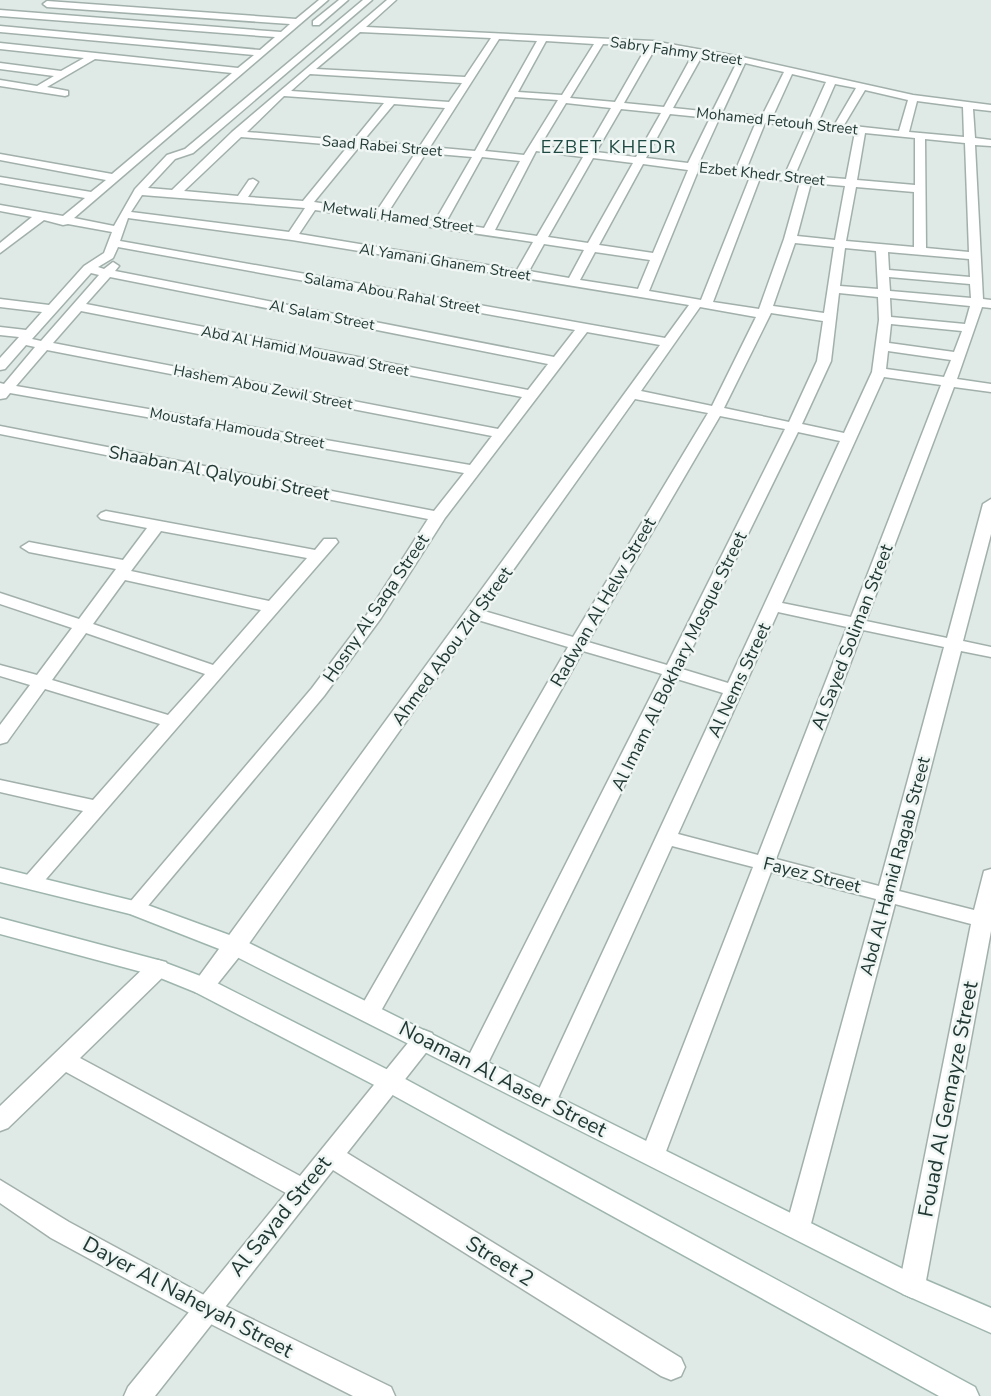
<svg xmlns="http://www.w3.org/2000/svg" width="991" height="1396" font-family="'Nunito Sans',sans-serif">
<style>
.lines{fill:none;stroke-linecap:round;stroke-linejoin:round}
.minor-casing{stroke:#a2b0ac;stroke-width:3}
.tertiary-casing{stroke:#a2b0ac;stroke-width:3}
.secondary-casing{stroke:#9eb5ae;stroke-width:3}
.minor{fill:#fff;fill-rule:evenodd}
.tertiary{fill:#fff;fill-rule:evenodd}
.secondary{fill:#fff;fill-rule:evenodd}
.labels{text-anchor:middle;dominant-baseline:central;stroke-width:5;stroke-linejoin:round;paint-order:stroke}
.far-street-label{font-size:15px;fill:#213834;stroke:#eff6f3}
.far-quarter-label{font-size:18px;letter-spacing:1.5px;fill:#1e4942;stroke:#eff6f3}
.street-label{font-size:18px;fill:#213834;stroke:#eff6f3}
.near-street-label{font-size:21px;fill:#213834;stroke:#eff6f3}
</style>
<rect width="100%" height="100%" fill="#dfe9e5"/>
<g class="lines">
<g class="minor-casing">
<g id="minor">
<path d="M319,0H328L74,218L114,226L135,189L167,155L185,149L363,0H372L193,153L175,159L148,188L172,190L232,132L387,0H396L366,27L653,41L742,57L913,95L991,105V111L973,109L975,138L991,140V146L975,145L983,299L991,300V308L982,307L957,379L991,384V392L954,387L866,621L947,638L983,504L991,499V534L963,641L991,647V657L961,651L899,891L974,910L984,871L991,869V931L925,1286L921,1294L912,1298L903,1294L899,1286L971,924L895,904L808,1235L799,1238L790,1235L786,1227L876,899L771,872L665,1154L662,1161L653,1164L644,1161L641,1154L753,867L672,846L554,1107L546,1109L538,1107L534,1100L723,693L677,679L484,1071L476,1074L468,1071L464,1065L662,674L583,651L377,1018L369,1021L361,1018L358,1012L568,647L478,620L243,952L211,992L203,994L195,992L192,986L660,345L587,332L445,518L381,618L324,696L142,913L135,915L128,913L125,908L312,688L366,616L428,519L0,434V426L434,511L464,473L10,393L6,398L0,399V383L4,384L35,347L26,345L5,369L0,370V358L19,337L0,335V327L26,330L42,312L0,307V299L49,305L84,266L104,253L112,232L68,224L63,225L44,220L0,253V243L32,217L0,211V205L63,216L85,198L0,183V177L91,192L106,180L0,160V154L112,174L232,73L95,59L47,87L68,91V95L65,96L0,86V80L37,86L54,76L0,69V63L61,71L84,58L0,49V43L238,68L254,55L0,32V26L260,50L275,37L0,16V10L281,32L290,24L47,7L43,4L47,1L296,19ZM360,32L491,38L465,77L316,69ZM499,39L537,41L475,151L430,147ZM546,41L594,44L562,95L518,92ZM603,44L647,46L615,102L570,98ZM656,47L693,54L664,107L624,103ZM702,56L737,62L712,112L673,108ZM745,63L784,72L762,116L722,113ZM310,74L462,83L449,102L291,91ZM792,74L826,82L808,122L772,118ZM835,84L856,88L835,124L818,123ZM865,90L908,100L899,131L844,125ZM284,96L384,103L353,141L247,132ZM515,97L558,100L524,155L485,151ZM917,101L963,107L964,137L909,132ZM566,103L611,108L586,151L540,146ZM394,104L445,108L420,146L363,141ZM621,109L661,113L636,157L596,152ZM670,114L710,118L688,163L646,158ZM719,119L756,122L736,169L698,165ZM765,123L806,127L785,174L746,170ZM815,128L855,132L846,179L795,175ZM865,133L915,138V185L857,180ZM241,137L348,146L303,201L248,197L258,182L253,179L249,180L238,196L184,191ZM925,139L965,143L969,252L926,248ZM359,147L416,152L376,212L314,202ZM536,151L583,157L537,236L495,230ZM426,153L472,157L435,221L387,214ZM482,157L520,161L484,228L446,222ZM593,158L633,163L588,243L548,237ZM643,164L688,170L653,253L599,245ZM698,171L750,177L701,300L649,291ZM760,178L800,182L784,239L759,309L713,302ZM811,183L845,186L835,240L797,236ZM856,187L914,192V247L846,241ZM142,195L305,208L289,232L131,212ZM315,210L533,242L517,270L299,234ZM128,218L292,240L689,305L665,338L120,241ZM795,243L834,247L824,313L773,306ZM544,244L584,250L569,278L529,271ZM118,247L575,330L554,357L115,271L119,266L113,262L104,269L98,267L113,258ZM845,248L876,251L878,289L840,286ZM595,252L650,260L638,289L580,280ZM888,252L969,259L970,277L889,270ZM91,273L99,275L41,341L32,339ZM110,277L548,364L528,390L86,304ZM889,277L970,284L971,298L890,291ZM839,293L878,297L879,320L872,372L844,433L802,424L831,361ZM890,298L970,306L965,324L891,317ZM700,307L756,317L712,406L641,391ZM81,311L522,397L498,429L53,343ZM771,313L823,321L817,361L789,422L724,408ZM891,324L962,331L954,352L889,343ZM47,350L492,436L470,465L16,386ZM888,351L951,360L944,377L886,369ZM884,377L941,385L851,617L782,603ZM635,399L708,413L573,637L484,611ZM720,416L785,429L667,665L588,642ZM798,432L840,441L728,683L682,669ZM778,612L847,627L758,855L678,834ZM863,630L944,647L879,886L776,859Z"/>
<path d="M339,0H348L319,25H313V21Z"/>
<path d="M106,511L315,550L324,539H336L338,542L40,886L33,888L26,886L23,881L26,876L83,811L0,792V780L93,800L160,724L45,689L7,742L0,744V725L30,685L0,676V665L37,675L72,628L0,604V593L79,619L116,569L29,552L21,547L29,542L123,560L147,528L101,519L98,516L101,513ZM161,531L307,558L269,601L131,571ZM125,580L261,610L213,665L93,624ZM86,633L205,674L168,715L52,680Z"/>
<path d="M158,960L166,962L169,968L166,974L80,1058L300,1176L416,1033L424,1030L432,1033L435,1039L432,1045L347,1153L681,1358L685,1367L681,1376L671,1380L661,1376L333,1170L155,1396H124L128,1387L286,1193L66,1072L8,1128L0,1131V1106L150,962Z"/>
</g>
</g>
<g class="tertiary-casing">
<path id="tertiary" d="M0,1180L69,1222L215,1301L391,1387L395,1396H353L197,1317L51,1238L0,1203Z"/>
</g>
<g class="secondary-casing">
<g id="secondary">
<path d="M0,868L142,903L243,940L921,1278L991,1308V1333L903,1294L227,952L130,914L0,882Z"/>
<path d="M0,918L158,960L211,980L396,1074L975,1387L979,1396H939L380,1088L195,992L153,975L0,934Z"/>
</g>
</g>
<use href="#minor" class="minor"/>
<use href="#tertiary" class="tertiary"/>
<use href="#secondary" class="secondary"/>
</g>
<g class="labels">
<g class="far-street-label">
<text transform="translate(676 51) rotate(8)">Sabry Fahmy Street</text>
<text transform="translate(777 121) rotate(6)">Mohamed Fetouh Street</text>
<text transform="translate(382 146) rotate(5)">Saad Rabei Street</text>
<text transform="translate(762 174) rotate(6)">Ezbet Khedr Street</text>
<text transform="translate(398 217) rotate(8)">Metwali Hamed Street</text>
<text transform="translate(445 262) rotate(9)">Al Yamani Ghanem Street</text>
<text transform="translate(392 293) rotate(10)">Salama Abou Rahal Street</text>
<text transform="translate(322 315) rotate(11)">Al Salam Street</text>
<text transform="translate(305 351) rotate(11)">Abd Al Hamid Mouawad Street</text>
<text transform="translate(263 387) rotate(11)">Hashem Abou Zewil Street</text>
<text transform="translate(237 428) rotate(10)">Moustafa Hamouda Street</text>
</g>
<g class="far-quarter-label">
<text x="609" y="147">EZBET KHEDR</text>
</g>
<g class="street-label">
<text transform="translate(219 473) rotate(11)">Shaaban Al Qalyoubi Street</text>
<text transform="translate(603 602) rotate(-60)">Radwan Al Helw Street</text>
<text transform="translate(376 608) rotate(-56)">Hosny Al Saqa Street</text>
<text transform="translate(852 637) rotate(-69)">Al Sayed Soliman Street</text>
<text transform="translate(452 646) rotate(-54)">Ahmed Abou Zid Street</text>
<text transform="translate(679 661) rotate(-64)">Al Imam Al Bokhary Mosque Street</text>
<text transform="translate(739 680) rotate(-65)">Al Nems Street</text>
<text transform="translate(895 866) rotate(-75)">Abd Al Hamid Ragab Street</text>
<text transform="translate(812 875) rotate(14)">Fayez Street</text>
</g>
<g class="near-street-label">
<text transform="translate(503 1079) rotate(27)">Noaman Al Aaser Street</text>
<text transform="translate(948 1099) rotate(-79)">Fouad Al Gemayze Street</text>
<text transform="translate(280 1216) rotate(-51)">Al Sayad Street</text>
<text transform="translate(500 1261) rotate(32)">Street 2</text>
<text transform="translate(188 1297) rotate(28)">Dayer Al Naheyah Street</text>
</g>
</g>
</svg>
